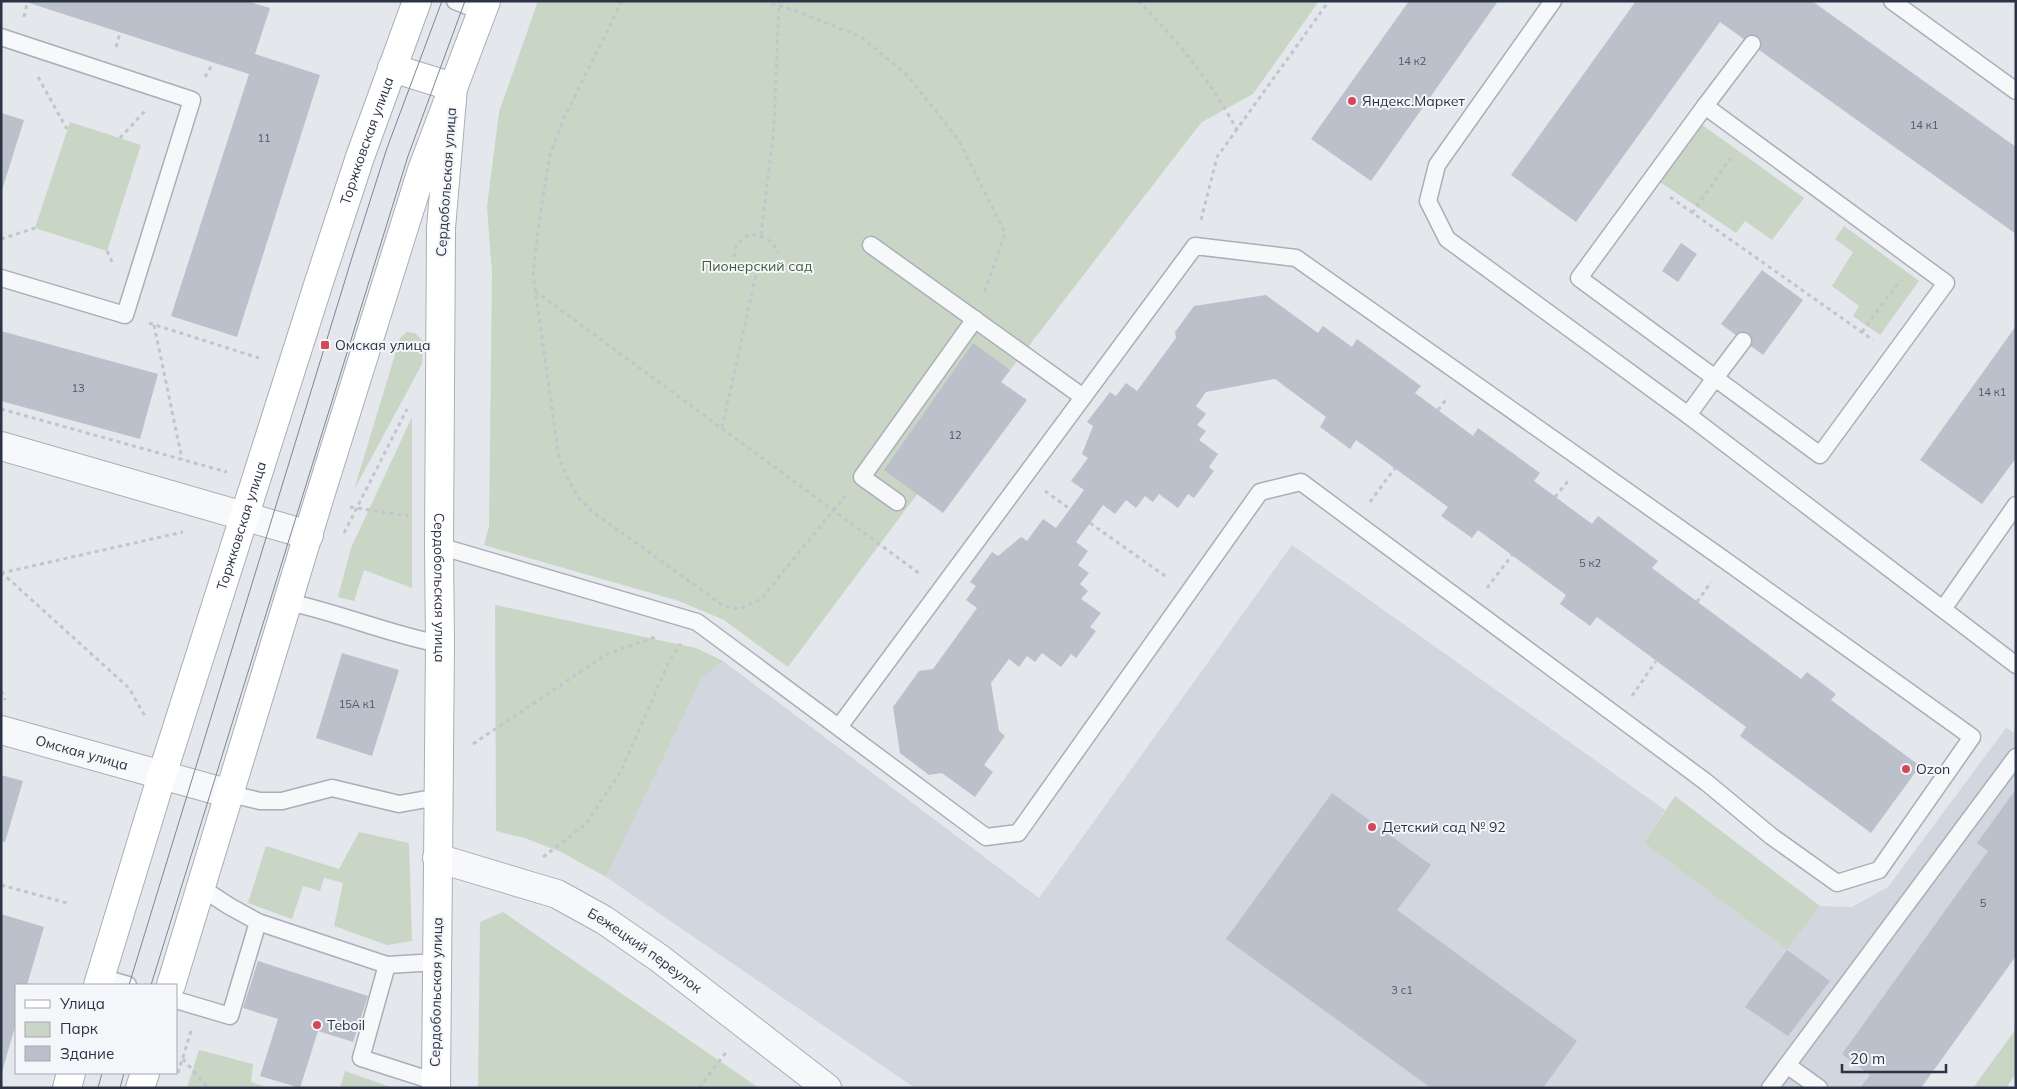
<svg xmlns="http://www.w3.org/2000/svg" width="2017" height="1089" font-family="Mulish,sans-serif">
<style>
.built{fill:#d2d6de}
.green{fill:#c9d6c5}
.building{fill:#bbc0ca}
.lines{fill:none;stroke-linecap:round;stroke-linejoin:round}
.lane-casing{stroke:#a9aeb7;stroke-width:19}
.street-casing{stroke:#a9aeb7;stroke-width:30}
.secondary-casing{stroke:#a9aeb7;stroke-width:30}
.path{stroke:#c2c5cb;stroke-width:3;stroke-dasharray:4 4;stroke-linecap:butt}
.lane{stroke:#f7f8fa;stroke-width:16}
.street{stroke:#f7f8fa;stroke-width:28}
.secondary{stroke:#fff;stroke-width:28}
.tram{stroke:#7d8696;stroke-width:1}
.poi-dot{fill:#d1495b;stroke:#f4f6f9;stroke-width:2}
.labels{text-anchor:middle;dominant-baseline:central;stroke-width:4;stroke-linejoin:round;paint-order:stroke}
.number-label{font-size:11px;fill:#4f5766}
.poi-label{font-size:14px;fill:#2b3445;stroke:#f4f6f9;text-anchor:start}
.street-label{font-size:14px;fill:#2b3445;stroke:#f4f6f9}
.park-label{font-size:14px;fill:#3f6138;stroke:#f4f6f9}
</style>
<rect width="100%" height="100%" fill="#e4e7ec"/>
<path class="built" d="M1292,545L1665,810L1644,843L1787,950L1820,906L1852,907L1888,887L2006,728L2016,734V955L1919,1088H915L606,877L702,678L723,661L1039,898Z"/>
<g class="green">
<path d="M538,1H1319L1253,94L1202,122L1190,137L1001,382L788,667L724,620L679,601L484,545L489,527L492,273L487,207L499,112Z"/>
<path d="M70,122L141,145L107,251L35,228Z"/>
<path d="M1701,124L1804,198L1772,240L1745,221L1736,233L1660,182Z"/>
<path d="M1844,226L1919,281L1880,335L1853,316L1859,306L1832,286L1853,252L1835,239Z"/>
<path d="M407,332L415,333L423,341L422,364L354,490L400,338Z"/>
<path d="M412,417V588L364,570L354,601L338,597L351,548Z"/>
<path d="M495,605L696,648L723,661L702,678L606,877L561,852L525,838L496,831Z"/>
<path d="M1675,796L1820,906L1787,950L1644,843Z"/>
<path d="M359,832L409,843L412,941L387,945L334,926L343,883L324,878L320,891L303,886L292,919L248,903L266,846L339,869Z"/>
<path d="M503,912L759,1088H478L480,922Z"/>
<path d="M2016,1029V1074L2006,1088H1973Z"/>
<path d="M199,1050L253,1064L251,1082L269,1088H187Z"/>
<path d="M345,1071L393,1088H340Z"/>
</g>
<g class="building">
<path d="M23,1H247L270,8L255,54L320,75L237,337L171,316L249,74Z"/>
<path d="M1409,1H1498L1371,181L1311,139Z"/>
<path d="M1636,1H1812L2016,147V234L1720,22L1576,222L1511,175Z"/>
<path d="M1,113L24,120L2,190H1Z"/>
<path d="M1681,243L1697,254L1678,282L1662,271Z"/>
<path d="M1762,270L1803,300L1763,355L1721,324Z"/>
<path d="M1266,295L1318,333L1323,326L1352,347L1357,339L1421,386L1415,393L1473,436L1478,428L1540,473L1534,481L1592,524L1598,516L1658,561L1652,568L1801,679L1807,672L1836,694L1831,700L1920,766L1871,833L1740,736L1746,727L1597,617L1590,626L1560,604L1566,595L1478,530L1472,538L1441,516L1448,507L1356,440L1350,449L1320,427L1326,417L1275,379L1206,392L1196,406L1206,414L1197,425L1206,431L1199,440L1218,454L1209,467L1214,471L1194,498L1188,494L1178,508L1159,494L1153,502L1145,496L1136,508L1126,500L1115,514L1103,505L1090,523L1076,542L1088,551L1078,565L1089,573L1080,584L1088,591L1081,599L1101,613L1090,627L1096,631L1076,658L1071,654L1061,667L1042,653L1035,662L1027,656L1019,667L1009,659L991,683L999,731L1005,736L984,765L993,772L975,797L942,773L929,775L900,753L893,707L919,671L933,669L977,608L966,600L976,586L970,582L992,552L998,556L1021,537L1027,541L1043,519L1056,528L1084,490L1071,481L1088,458L1082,454L1093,426L1087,422L1110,392L1116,396L1126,383L1137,391L1176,338L1175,332L1194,306Z"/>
<path d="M2016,326V458L1982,504L1920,460Z"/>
<path d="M1,331L158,374L140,439L1,401Z"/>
<path d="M973,343L1010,370L1001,382L1027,400L943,513L884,470Z"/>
<path d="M342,653L399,670L372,756L316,738Z"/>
<path d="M1,775L23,781L5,842L1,841Z"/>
<path d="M2016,789V956L1921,1088H1860L1870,1075L1842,1054L1988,851L1977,843Z"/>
<path d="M1332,793L1431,865L1397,910L1577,1041L1543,1088H1431L1226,939Z"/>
<path d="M1,914L44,927L27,985H16V1023L2,1072Z"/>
<path d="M1787,950L1830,981L1788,1036L1745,1007Z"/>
<path d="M258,961L368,996L353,1042L318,1031L300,1088L260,1076L278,1019L243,1008Z"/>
</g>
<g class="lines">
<g class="lane-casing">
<g id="lane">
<path d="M455,1L482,12"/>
<path d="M1553,1L1437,165L1428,201L1447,239L1688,415L2016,665"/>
<path d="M1892,1L2016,91"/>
<path d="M1,37L192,100L125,315L1,278"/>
<path d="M1705,106L1752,44"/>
<path d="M871,245L1083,397"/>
<path d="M1688,415L1715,378L1820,455L1946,283L1705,106L1579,278L1715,378L1743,341"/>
<path d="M897,502L862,477L975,319"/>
<path d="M439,546L697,622L986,837L1018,833L1260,492L1301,482L1706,782L1771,836L1837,883L1879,870L1972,737L1726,561L1296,258L1195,246L839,727"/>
<path d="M288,602C340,613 388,634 440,644"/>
<path d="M1943,609L2016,505"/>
<path d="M230,794L260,801H282L332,788L399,804L438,797"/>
<path d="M258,922L387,965"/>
<path d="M100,977L128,985"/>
<path d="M176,1000L230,1016L258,922L229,906L200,887"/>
<path d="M1787,1065L1819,1088"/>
<path d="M436,1082L361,1058L387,965L437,962"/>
<path d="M1770,1088L2016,757"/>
</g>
</g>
<g class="street-casing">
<g id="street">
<path d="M1,446L309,535"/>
<path id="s1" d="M1,730L230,794"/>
<path id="s2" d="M437,858L557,894L604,920L659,958L827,1088"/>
</g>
</g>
<g class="secondary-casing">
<g id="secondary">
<path id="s3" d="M392,68L453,87L441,228L439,546L440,644L436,1088"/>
<path id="s4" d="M98,985L162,775L318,285L360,157L417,1"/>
<path d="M171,985L319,499L422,170L486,1"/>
<path d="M67,1088L71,1073"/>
<path d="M140,1088L145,1073"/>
</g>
</g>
<g class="path">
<path d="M622,1L564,118L550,154L539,222L533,274L559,458L569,481L580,500L594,513L724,606L740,609L761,599L845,496"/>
<path d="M764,1L794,10L861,37L905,73L958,139L1005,233L984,293"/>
<path d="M1138,1C1176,38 1212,83 1237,130"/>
<path d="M24,17L27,3"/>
<path d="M116,47L120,33"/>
<path d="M38,77L67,129"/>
<path d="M205,77L213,63"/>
<path d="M120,138L145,111"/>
<path d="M1670,197L1873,340"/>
<path d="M1692,213L1730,159L1733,160"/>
<path d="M1201,220L1217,157L1329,1"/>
<path d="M761,235L774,127L779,1"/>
<path d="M1,239L35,228"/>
<path d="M107,251L113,264"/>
<path d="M734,257L737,244L749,234C763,236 772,239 778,253"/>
<path d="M535,291L920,574"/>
<path d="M149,323L259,358"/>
<path d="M154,325L182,459"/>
<path d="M1862,332L1900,280"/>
<path d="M1,409L227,472"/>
<path d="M1438,410L1448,397"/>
<path d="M722,428L756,275"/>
<path d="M1045,491L1070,509"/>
<path d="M1555,497L1568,481"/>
<path d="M1370,502L1395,468"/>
<path d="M350,507L408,516"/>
<path d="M1090,523L1168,578"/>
<path d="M344,533L407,409"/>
<path d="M1,572L129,688L146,718"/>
<path d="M1,573L183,532"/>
<path d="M1487,588L1512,555"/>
<path d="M1697,602L1711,582"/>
<path d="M1,691L5,700"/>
<path d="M1632,696L1656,661"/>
<path d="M473,744L607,654L655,637"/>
<path d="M543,857L586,824L621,771L670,659L681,644"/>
<path d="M1,885L67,903"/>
<path d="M183,1059L208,1088"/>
<path d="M178,1073L191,1031"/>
<path d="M699,1088L727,1051"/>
</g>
<use href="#lane" class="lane"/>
<use href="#street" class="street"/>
<use href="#secondary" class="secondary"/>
<g class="tram">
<path d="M129,985L354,251L387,148L442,1"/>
<path d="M151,985L408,156L465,1"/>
<path d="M98,1088L102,1073"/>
<path d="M120,1088L124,1073"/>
</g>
</g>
<g class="poi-dot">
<circle cx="1352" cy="101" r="5"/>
<rect x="320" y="340" width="10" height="10" rx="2.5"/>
<circle cx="1906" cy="769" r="5"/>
<circle cx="1372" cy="827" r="5"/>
<circle cx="317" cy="1025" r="5"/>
</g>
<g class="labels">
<g class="number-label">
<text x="1412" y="61">14 к2</text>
<text x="1924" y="125">14 к1</text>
<text x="264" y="138">11</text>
<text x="78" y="388">13</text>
<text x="1992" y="392">14 к1</text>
<text x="955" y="435">12</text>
<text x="1590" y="563">5 к2</text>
<text x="357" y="704">15А к1</text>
<text x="1983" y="903">5</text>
<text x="1402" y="990">3 с1</text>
</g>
<g class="poi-label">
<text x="1362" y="101">Яндекс.Маркет</text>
<text x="335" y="345">Омская улица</text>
<text x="1916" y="769">Ozon</text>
<text x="1382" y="827">Детский сад № 92</text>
<text x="327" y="1025">Teboil</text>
</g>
<g class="street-label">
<text stroke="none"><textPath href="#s4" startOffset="886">Торжковская улица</textPath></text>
<text transform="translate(446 182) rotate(-86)">Сердобольская улица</text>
<text stroke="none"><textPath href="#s4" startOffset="481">Торжковская улица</textPath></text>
<text stroke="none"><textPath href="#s3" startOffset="565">Сердобольская улица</textPath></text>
<text stroke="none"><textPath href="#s1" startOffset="84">Омская улица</textPath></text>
<text stroke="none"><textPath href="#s2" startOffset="230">Бежецкий переулок</textPath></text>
<text transform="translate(436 992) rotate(-89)">Сердобольская улица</text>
</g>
<g class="park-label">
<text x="757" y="266">Пионерский сад</text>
</g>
</g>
<rect width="2017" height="1089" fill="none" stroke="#2b3445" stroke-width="5"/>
<rect x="15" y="984" width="162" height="90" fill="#f4f6f9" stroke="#a4a8b1"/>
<rect x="25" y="1000" width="25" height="8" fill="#ffffff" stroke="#a4a8b1"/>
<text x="60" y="1009" font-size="15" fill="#2b3445">Улица</text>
<rect x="25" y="1022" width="25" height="15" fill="#c9d6c5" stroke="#a4a8b1"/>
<text x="60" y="1034" font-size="15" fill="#2b3445">Парк</text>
<rect x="25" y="1046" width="25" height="15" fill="#bbc0ca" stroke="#a4a8b1"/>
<text x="60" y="1059" font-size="15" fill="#2b3445">Здание</text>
<path d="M1842 1064v8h104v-8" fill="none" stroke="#2b3445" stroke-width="2.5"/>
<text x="1850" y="1064" font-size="15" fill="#2b3445" stroke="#f4f6f9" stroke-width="4" paint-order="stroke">20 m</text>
</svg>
